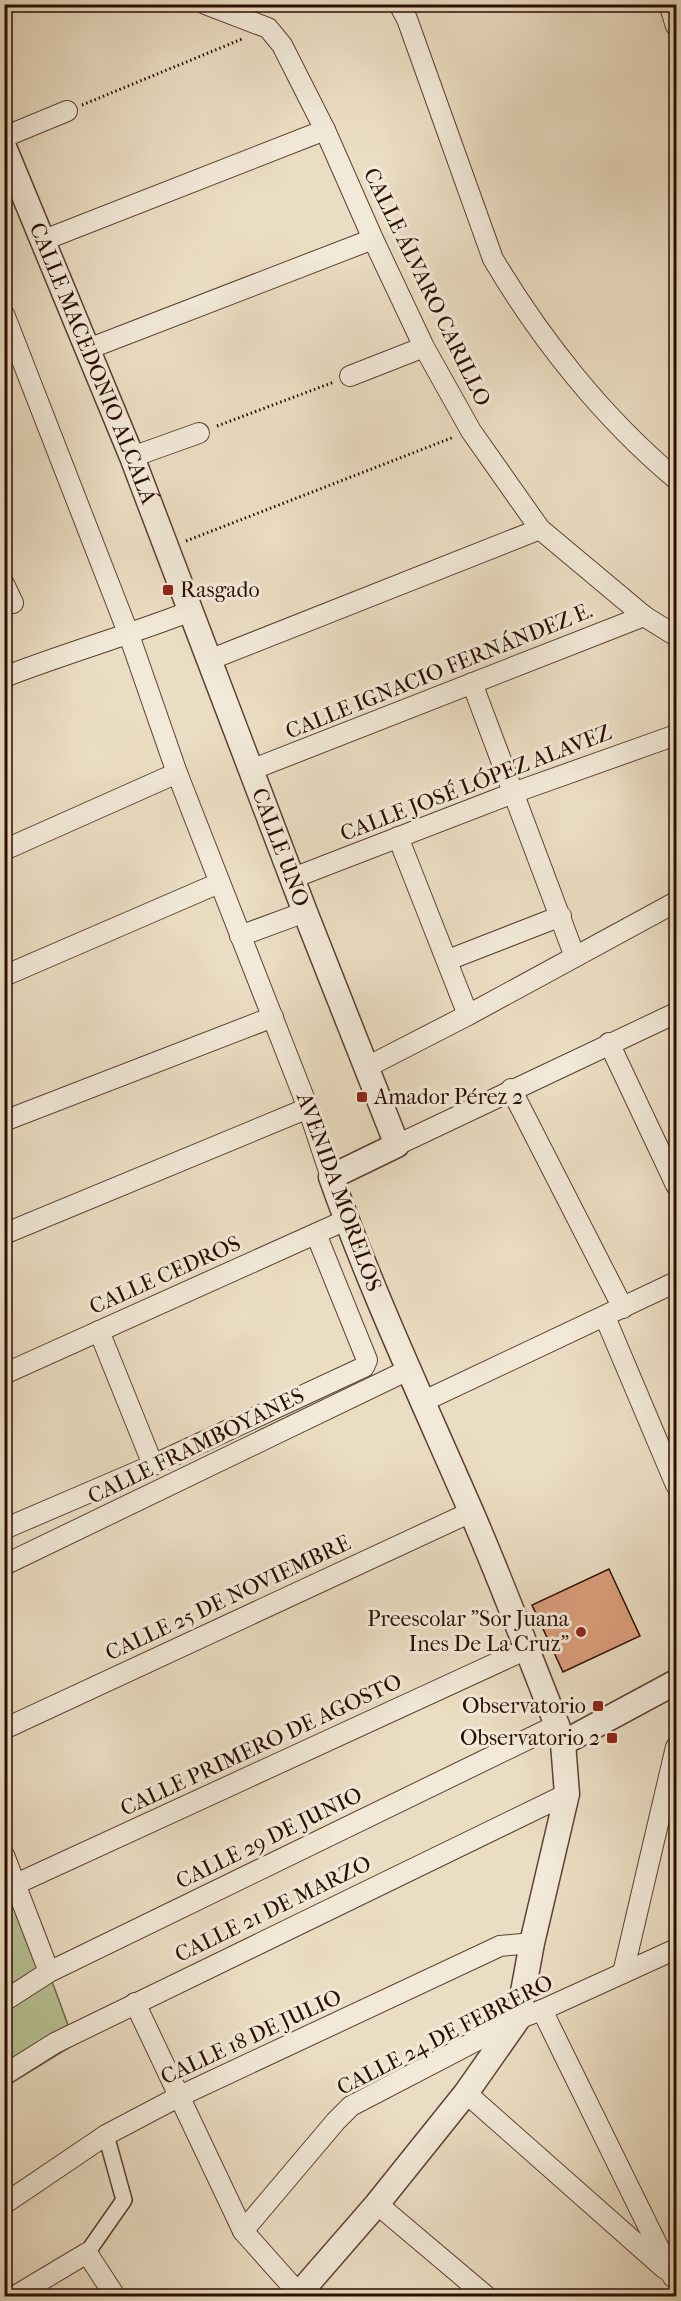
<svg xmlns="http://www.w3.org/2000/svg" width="681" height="2301" font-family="'IM FELL French Canon',serif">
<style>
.green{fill:#b7c194;stroke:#71674b;stroke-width:1.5}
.building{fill:#db9e7b;stroke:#2b0d02;stroke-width:1.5}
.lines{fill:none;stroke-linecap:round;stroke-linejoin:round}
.pedestrian-casing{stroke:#5b4132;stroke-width:18}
.minor-casing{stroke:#5b4132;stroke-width:22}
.tertiary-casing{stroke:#5b4132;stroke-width:27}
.path{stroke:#2b0d02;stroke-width:3;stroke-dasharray:1.5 3;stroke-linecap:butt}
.pedestrian{stroke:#f2e9d8;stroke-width:15}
.minor{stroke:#f2e9d8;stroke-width:20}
.tertiary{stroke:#f2e9d8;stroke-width:24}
.poi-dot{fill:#8f2418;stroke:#f2e9d8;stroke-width:2}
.labels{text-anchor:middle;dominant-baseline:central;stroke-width:6;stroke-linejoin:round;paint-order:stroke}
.street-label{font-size:22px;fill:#2b0d02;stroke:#f2e9d8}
.poi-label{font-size:22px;fill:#2b0d02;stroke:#f2e9d8;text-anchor:end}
</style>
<rect width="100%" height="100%" fill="#ebddc3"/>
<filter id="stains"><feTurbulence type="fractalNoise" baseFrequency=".00333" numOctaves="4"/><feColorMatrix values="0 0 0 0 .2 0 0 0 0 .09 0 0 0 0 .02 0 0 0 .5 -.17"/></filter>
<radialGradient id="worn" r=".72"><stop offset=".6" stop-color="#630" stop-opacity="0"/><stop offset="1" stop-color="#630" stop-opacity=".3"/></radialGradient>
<path class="green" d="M4,1851L75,2044L5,2087H4Z"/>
<path class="building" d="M609,1569L640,1636L563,1672L532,1605Z"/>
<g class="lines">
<g class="pedestrian-casing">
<path id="pedestrian" d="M87,2253L124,2200L106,2135"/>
</g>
<g class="minor-casing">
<g id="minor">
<path d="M205,4L268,28L282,45L325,130L373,239L424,347L471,431L540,529L644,616L676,636"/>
<path d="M399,4L407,19L493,259C541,340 604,419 676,479"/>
<path d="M669,4L676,26"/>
<path d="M4,137L67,111"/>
<path d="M44,240L325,130"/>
<path d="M4,314L129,635L177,773L308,1108L331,1177"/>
<path d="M88,349L373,239"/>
<path d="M350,376L424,347"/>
<path d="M132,457L199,433"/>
<path d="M4,584L13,603"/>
<path d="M209,660L540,529"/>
<path d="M4,677C66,653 129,635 191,611"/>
<path d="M472,683L575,957"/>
<path d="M251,770L644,616"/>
<path d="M398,837L468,1015"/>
<path d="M4,850L177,773"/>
<path d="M293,878L513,793L676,735"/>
<path d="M240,936L305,912"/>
<path d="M448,960L561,916"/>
<path d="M4,976L219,883"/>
<path d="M609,1043L676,1185"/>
<path d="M367,1067L468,1015L676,902"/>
<path d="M511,1089L623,1308"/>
<path d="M4,1121L273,1017"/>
<path d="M397,1145L676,1013"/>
<path d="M4,1234L308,1108"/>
<path d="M605,1317L676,1485"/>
<path d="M99,1331L153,1465"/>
<path d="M4,1374L346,1220"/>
<path d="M422,1402L676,1282"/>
<path d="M4,1529L153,1465L364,1367L367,1360L316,1234"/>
<path d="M4,1565L408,1370"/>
<path d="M4,1729L471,1512"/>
<path d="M4,1855L49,1972"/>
<path d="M16,1884L527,1649"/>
<path d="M623,1973L676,1747"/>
<path d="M4,2001L49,1972L557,1725"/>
<path d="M135,2003L243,2231L299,2294"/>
<path d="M542,2010L673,2277"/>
<path d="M4,2075L55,2043L567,1794"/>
<path d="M466,2093L665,2269"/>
<path d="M4,2204L106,2135L180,2096L500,1946L532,1943"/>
<path d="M377,2204L486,2296"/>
<path d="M243,2231L336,2121L351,2106L518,2019L542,2010L676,1949"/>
<path d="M15,2296L87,2253L115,2296"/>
</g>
</g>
<g class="tertiary-casing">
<g id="tertiary">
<path id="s1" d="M4,147L132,457L305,912L397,1145L331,1177C371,1290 422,1399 470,1509C501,1580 528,1653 557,1725L563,1743L567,1794L532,1943L518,2019L466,2093L377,2204L297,2296"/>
<path d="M563,1743L676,1682"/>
</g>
</g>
<g class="path">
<path d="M82,105L242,39"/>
<path d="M217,426L334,382"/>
<path d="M186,541L454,437"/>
</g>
<use href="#pedestrian" class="pedestrian"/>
<use href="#minor" class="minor"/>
<use href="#tertiary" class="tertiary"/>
</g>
<g class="poi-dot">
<rect x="162" y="584" width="12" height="12" rx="3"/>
<rect x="356" y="1091" width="12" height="12" rx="3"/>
<circle cx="581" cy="1632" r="6"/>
<rect x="592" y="1700" width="12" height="12" rx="3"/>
<rect x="606" y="1732" width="12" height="12" rx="3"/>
</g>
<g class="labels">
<g class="street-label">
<text transform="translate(427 287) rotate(64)">CALLE ÁLVARO CARILLO</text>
<text stroke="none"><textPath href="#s1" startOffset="234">CALLE MACEDONIO ALCALÁ</textPath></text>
<text transform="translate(439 671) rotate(-22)">CALLE IGNACIO FERNÁNDEZ E.</text>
<text transform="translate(476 783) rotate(-21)">CALLE JOSÉ LÓPEZ ALAVEZ</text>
<text stroke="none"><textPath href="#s1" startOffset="753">CALLE UNO</textPath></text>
<text transform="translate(339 1192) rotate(70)">AVENIDA MORELOS</text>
<text transform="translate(165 1275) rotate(-24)">CALLE CEDROS</text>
<text transform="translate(196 1446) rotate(-26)">CALLE FRAMBOYANES</text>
<text transform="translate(228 1598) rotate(-25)">CALLE 25 DE NOVIEMBRE</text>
<text transform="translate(261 1745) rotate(-25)">CALLE PRIMERO DE AGOSTO</text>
<text transform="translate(269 1838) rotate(-26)">CALLE 29 DE JUNIO</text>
<text transform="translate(273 1909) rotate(-26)">CALLE 21 DE MARZO</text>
<text transform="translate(445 2035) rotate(-27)">CALLE 24 DE FEBRERO</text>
<text transform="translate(251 2037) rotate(-25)">CALLE 18 DE JULIO</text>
</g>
<g class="poi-label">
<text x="180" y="590" text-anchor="start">Rasgado</text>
<text x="374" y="1097" text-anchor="start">Amador Pérez 2</text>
<text x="569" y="1619">Preescolar "Sor Juana<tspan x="569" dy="25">Ines De La Cruz"</tspan></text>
<text x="586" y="1706">Observatorio</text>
<text x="600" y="1738">Observatorio 2</text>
</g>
</g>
<rect width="681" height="2301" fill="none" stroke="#ebddc3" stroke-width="24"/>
<rect x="6" y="6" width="669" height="2289" fill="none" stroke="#2b0d02" stroke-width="3"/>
<rect x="12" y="12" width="657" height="2277" fill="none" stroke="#2b0d02" stroke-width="1.5"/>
<rect width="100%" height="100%" filter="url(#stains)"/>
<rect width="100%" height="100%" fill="url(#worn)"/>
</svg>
